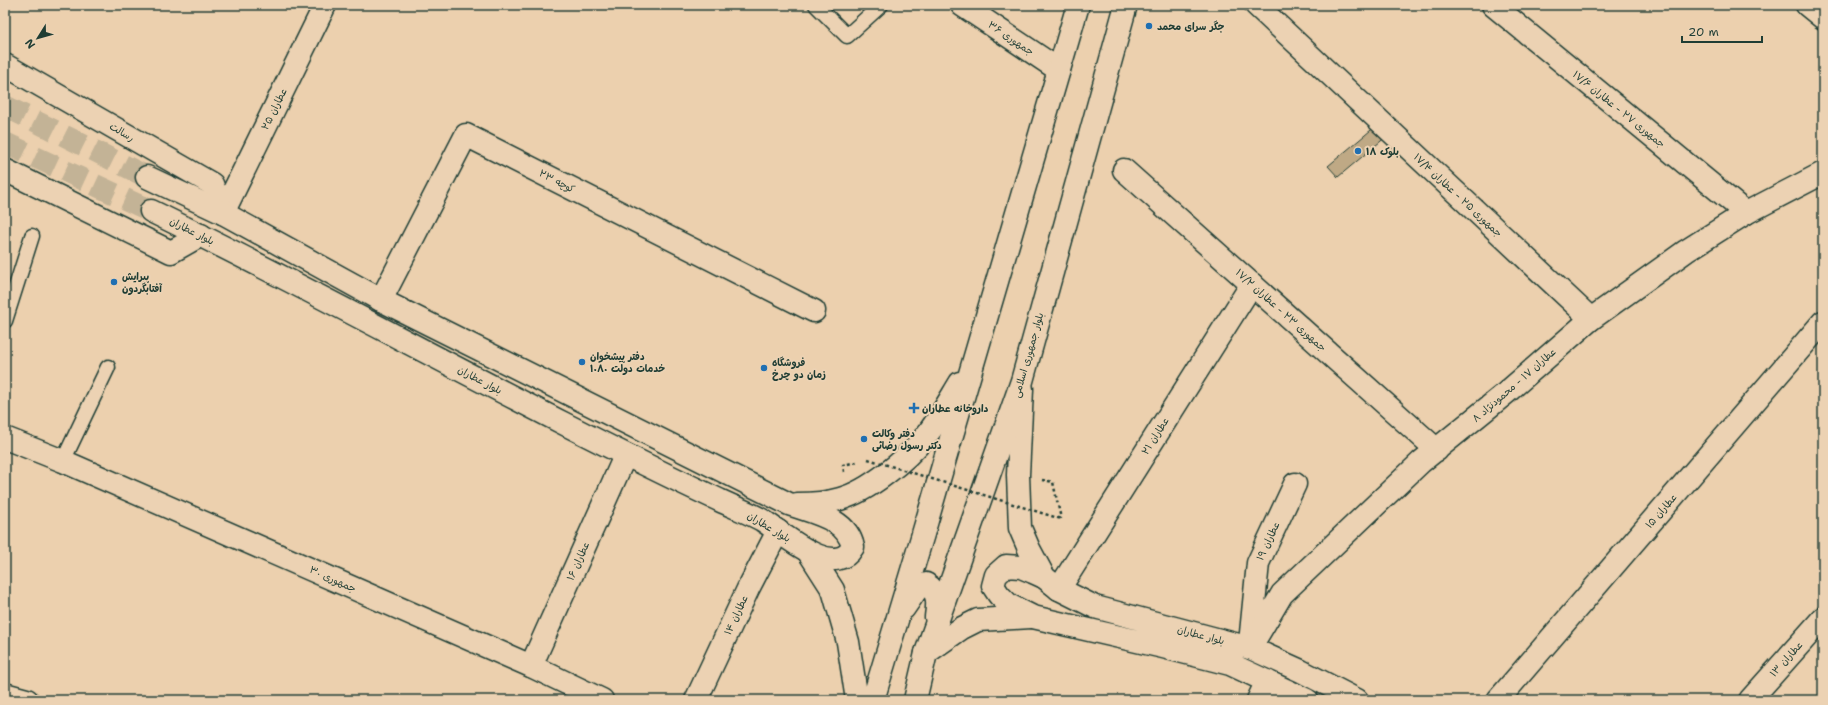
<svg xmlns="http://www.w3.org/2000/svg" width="1828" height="705" font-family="'Shantell Sans','Playpen Sans Arabic',sans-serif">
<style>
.building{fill:#bfa985;stroke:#1f3d34}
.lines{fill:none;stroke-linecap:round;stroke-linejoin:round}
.primary-tunnel{stroke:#c3b396;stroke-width:22;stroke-dasharray:22 11;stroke-linecap:butt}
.lane-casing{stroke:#1f3d34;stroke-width:17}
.street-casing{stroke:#1f3d34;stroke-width:25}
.secondary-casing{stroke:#1f3d34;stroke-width:25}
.primary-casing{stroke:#1f3d34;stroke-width:25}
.path{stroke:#1f3d34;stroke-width:2.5;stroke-dasharray:3 3;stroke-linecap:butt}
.lane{stroke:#ecd2b3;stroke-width:14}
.street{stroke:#ecd2b3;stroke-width:22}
.secondary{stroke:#ecd2b3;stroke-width:22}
.primary{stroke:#ecd2b3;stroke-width:22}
.path-bridge{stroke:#1f3d34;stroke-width:2.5;stroke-dasharray:3 3;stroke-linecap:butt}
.poi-dot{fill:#1f6fb2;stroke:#ecd2b3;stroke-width:1.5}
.labels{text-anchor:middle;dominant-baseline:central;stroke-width:4;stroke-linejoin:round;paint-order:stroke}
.poi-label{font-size:10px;font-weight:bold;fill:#1f3d34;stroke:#ecd2b3;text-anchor:start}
.street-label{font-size:10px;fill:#1f3d34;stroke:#ecd2b3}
</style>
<rect width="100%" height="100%" fill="#ecd0ae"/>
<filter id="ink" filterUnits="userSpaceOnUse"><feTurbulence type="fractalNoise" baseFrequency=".025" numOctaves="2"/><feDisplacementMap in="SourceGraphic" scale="8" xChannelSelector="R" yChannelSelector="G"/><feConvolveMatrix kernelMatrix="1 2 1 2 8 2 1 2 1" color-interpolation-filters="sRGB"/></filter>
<g filter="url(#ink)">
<path class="building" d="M1377,125L1387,136L1338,177L1328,166Z"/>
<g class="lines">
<g class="primary-tunnel">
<path d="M5,106L147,177"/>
<path d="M5,143L151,211"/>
</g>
<g class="lane-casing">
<g id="lane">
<path d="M816,5L847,36L881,5"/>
<path d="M5,321L32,236"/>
<path d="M63,461L108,367"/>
</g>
</g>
<g class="street-casing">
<g id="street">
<path d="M962,5L1059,70"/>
<path d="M1256,5L1591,319"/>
<path d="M1493,5L1746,213"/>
<path d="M1807,5L1823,18"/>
<path d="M1124,170L1437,450"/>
<path d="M223,213L325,5"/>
<path d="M381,300L466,135L814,311"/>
<path d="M5,438L63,461L531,666L602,700"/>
<path d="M1059,589L1252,284"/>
<path d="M1250,643L1258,563L1295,484"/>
<path d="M1250,648L1282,594L1421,462L1506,393L1591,319L1686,251L1746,213L1823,173"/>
<path d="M531,666L625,456"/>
<path d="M5,694L27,700"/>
<path d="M696,700L748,589L778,531"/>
<path d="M1258,700L1267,681"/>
<path d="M1498,700L1823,322"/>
<path d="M1750,700L1823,618"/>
</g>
</g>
<g class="secondary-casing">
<g id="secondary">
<path d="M5,65L212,184L223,213"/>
<path d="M5,170L171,252L201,235"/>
<path d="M1022,389L1018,475L1020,528L1029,549L1044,577"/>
<path d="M926,653L962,628L978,620L1031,617"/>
<path d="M1307,700L1230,664L1163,647L1033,617L1009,605L999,595L993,586L996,575L1006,566L1021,567L1033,572L1044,577L1059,589L1095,607L1250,648L1301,671L1357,700"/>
</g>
</g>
<g class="primary-casing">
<g id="primary">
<path d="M147,177L223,213L381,300L789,504C813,513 847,518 853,547C834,581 783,533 762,520C748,512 733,507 719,500C526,409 342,304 151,211"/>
<path d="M797,504C812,504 826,503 840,499C869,491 906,460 925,437C938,421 949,401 960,383"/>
<path d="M808,551L833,590L848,642L857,700"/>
<path d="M904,608L917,589L926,584C939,592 938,602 936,617"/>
<path d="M873,700L923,534L1078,5"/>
<path d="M915,700L926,653L1022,381L1126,5"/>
</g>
</g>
<g class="path">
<path d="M844,472L843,465L857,462"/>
<path d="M1042,480L1053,482L1061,519"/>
</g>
<use href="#lane" class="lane"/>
<use href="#street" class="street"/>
<use href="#secondary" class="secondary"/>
<use href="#primary" class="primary"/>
<path class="path-bridge" d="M868,459L1061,519"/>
</g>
</g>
<g class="poi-dot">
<circle cx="1149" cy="26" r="4"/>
<circle cx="1358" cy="151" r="4"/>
<circle cx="114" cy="282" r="4"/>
<circle cx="582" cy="362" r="4"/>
<circle cx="764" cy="368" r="4"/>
<path d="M912 402h4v4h4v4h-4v4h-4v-4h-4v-4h4z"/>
<circle cx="864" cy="439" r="4"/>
</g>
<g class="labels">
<g class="poi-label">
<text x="1157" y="26">جگر سرای محمد</text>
<text x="1366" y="151">بلوک ۱۸</text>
<text x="122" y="276">پیرایش<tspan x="122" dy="12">آفتابگردون</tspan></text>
<text x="590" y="356">دفتر پیشخوان<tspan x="590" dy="12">خدمات دولت ۱۰۸۰</tspan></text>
<text x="772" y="362">فروشگاه<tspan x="772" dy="12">زمان دو چرخ</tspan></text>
<text x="922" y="408">داروخانه عطاران</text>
<text x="872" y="433">دفتر وکالت<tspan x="872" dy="12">دکتر رسول رضائی</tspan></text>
</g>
<g class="street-label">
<text transform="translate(1011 38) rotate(34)">جمهوری ۳۶</text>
<text transform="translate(274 109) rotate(-64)">عطاران ۲۵</text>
<text transform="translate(1619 109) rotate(39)">جمهوری ۲۷ - عطاران ۱۷/۶</text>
<text transform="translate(122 132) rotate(30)">رسالت</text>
<text transform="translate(557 181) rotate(27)">کوچه ۲۳</text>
<text transform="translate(1458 195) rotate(43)">جمهوری ۲۵ - عطاران ۱۷/۴</text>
<text transform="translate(192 231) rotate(27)">بلوار عطاران</text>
<text transform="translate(1281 310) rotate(42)">جمهوری ۲۳ - عطاران ۱۷/۲</text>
<text transform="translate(1028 355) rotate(-74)">بلوار جمهوری اسلامی</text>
<text transform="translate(480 380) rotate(28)">بلوار عطاران</text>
<text transform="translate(1514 385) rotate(-41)">عطاران ۱۷ - محمودنژاد ۸</text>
<text transform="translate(1155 436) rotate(-58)">عطاران ۲۱</text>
<text transform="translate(1661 511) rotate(-49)">عطاران ۱۵</text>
<text transform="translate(769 527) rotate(31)">بلوار عطاران</text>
<text transform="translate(1268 541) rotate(-65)">عطاران ۱۹</text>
<text transform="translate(578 561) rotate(-66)">عطاران ۱۶</text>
<text transform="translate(333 579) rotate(24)">جمهوری ۳۰</text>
<text transform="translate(736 615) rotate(-65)">عطاران ۱۴</text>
<text transform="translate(1201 635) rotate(15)">بلوار عطاران</text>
<text transform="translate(1786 659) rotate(-48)">عطاران ۱۳</text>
</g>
</g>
<rect width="1828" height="705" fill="none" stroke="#ecd2b3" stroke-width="20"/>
<rect x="10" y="10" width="1808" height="685" fill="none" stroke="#1f3d34" stroke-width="1.5" filter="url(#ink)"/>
<g transform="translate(38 38) rotate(233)" stroke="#ecd2b3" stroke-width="3" paint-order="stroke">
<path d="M0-3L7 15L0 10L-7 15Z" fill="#1f3d34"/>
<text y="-6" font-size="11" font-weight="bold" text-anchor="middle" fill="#1f3d34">N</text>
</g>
<path d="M1682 36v6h80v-6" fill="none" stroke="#1f3d34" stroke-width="2"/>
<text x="1688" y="36" font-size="12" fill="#1f3d34" stroke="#ecd2b3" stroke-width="3" paint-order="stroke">20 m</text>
</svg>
